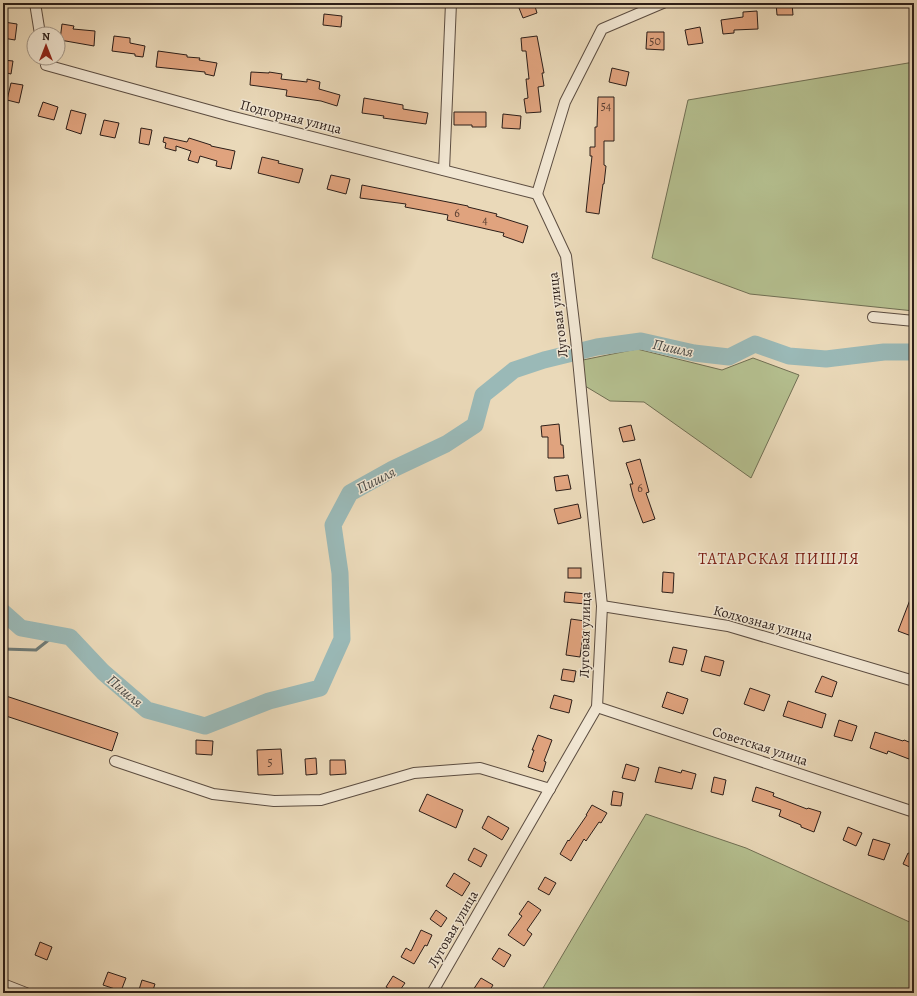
<svg xmlns="http://www.w3.org/2000/svg" width="917" height="996" font-family="Alegreya,serif">
<style>
.green{fill:#b5c090;stroke:#706f54}
.lines{fill:none;stroke-linecap:round;stroke-linejoin:round}
.stream{stroke:#6e7b78;stroke-width:3}
.river{stroke:#9ab9b7;stroke-width:17}
.building{fill:#e0a37e;stroke:#2c1e19}
.minor-casing{stroke:#5c4d41;stroke-width:12}
.minor{stroke:#f1e6d2;stroke-width:10}
.labels{text-anchor:middle;dominant-baseline:central;stroke-width:3;stroke-linejoin:round;paint-order:stroke}
.number-label{font-size:12px;fill:#593f32}
.street-label{font-size:14px;fill:#2c1e19;stroke:#f1e6d2}
.water-label{font-size:15px;font-style:italic;fill:#4d4c48;stroke:#f1e6d2}
.quarter-label{font-size:16px;letter-spacing:1px;fill:#7a1f14;stroke:#f1e6d2}
</style>
<rect width="100%" height="100%" fill="#ead9b9"/>
<filter id="stains"><feTurbulence type="fractalNoise" baseFrequency=".005" numOctaves="4"/><feColorMatrix values="0 0 0 0 .2 0 0 0 0 .09 0 0 0 0 .02 0 0 0 .5 -.17"/></filter>
<radialGradient id="worn" r=".72"><stop offset=".6" stop-color="#630" stop-opacity="0"/><stop offset="1" stop-color="#630" stop-opacity=".3"/></radialGradient>
<g class="green">
<path d="M914,62V311L750,294L652,258L688,100Z"/>
<path d="M637,349L722,370L753,358L799,375L751,478L644,402L610,401L585,386L578,361Z"/>
<path d="M646,814L746,848L914,924V993H540Z"/>
</g>
<g class="lines">
<path class="stream" d="M3,649L36,650L55,635"/>
<path class="river" d="M3,612L21,628L70,637L103,672L147,710L205,726L269,701L320,688L342,639L340,573L333,525L350,493L393,469L446,444L475,425L483,395L514,370L544,360L597,347L641,341L694,353L729,357L755,344L789,356L826,359L884,352H914"/>
</g>
<g class="building">
<path d="M517,3H534L537,13L523,18Z"/>
<path d="M776,3H792L793,15H777Z"/>
<path d="M757,11L758,29L734,30V33L723,34L721,20L743,17V12Z"/>
<path d="M324,14L342,16L341,27L323,25Z"/>
<path d="M4,22L17,24L15,40L3,38Z"/>
<path d="M62,24L74,26L73,29L95,31L94,46L60,40Z"/>
<path d="M700,27L703,43L688,45L685,30Z"/>
<path d="M647,32H664V50L646,49Z"/>
<path d="M114,36L130,38V43L145,46L143,57L135,56V54L112,51Z"/>
<path d="M537,36L544,73H542L544,86L538,87L541,112L526,113L524,99L528,98L526,79H529L526,51H522L521,38Z"/>
<path d="M158,51L187,55V57L200,58L199,60L217,63L214,76L205,74V72L156,67Z"/>
<path d="M3,60L13,61L11,74L3,72Z"/>
<path d="M612,68L629,72L626,86L609,82Z"/>
<path d="M251,72L269,73V72L282,74L281,79L307,82V79L320,82L319,89L340,95L337,106L321,101L286,96L287,90L250,85Z"/>
<path d="M11,83L23,85L19,103L7,100Z"/>
<path d="M598,97H614V141H604V165L606,166L604,184H603L599,214L586,212L592,156H590V147H595V127H597Z"/>
<path d="M364,98L403,105V109L428,113L426,124L383,118L384,116L362,113Z"/>
<path d="M43,102L58,107L54,120L38,116Z"/>
<path d="M71,110L86,114L81,134L66,129Z"/>
<path d="M454,112H486V127H472V125H454Z"/>
<path d="M503,114L521,116L520,129L502,128Z"/>
<path d="M104,120L119,123L115,138L100,135Z"/>
<path d="M141,128L152,130L149,145L139,143Z"/>
<path d="M164,137L187,142L189,138L211,145V146L235,151L231,169L216,166L217,161L200,156L198,163L188,160L191,151L176,146V151L165,148L166,143L163,142Z"/>
<path d="M262,157L279,161L278,163L303,169L299,183L258,173Z"/>
<path d="M331,175L350,179L346,194L327,189Z"/>
<path d="M362,185L468,206V207L497,214L496,216L528,226L523,243L503,236L504,233L447,220L448,215L405,207L406,204L360,198Z"/>
<path d="M559,424L561,445H563L564,458H548V437H542L541,426Z"/>
<path d="M631,425L635,440L623,442L619,428Z"/>
<path d="M640,459L649,492L646,493L655,519L643,523L633,496L630,484H633L626,463Z"/>
<path d="M568,475L571,489L556,491L554,477Z"/>
<path d="M578,504L581,518L558,524L554,509Z"/>
<rect x="568" y="568" width="13" height="10"/>
<path d="M663,572L674,573L673,593L662,592Z"/>
<path d="M565,592L587,594L586,604L564,602Z"/>
<path d="M913,592H914V637L898,631Z"/>
<path d="M571,619L585,621L580,657L566,655Z"/>
<path d="M673,647L687,650L683,665L669,662Z"/>
<path d="M705,656L724,661L720,676L701,671Z"/>
<path d="M563,669L576,671L574,682L561,680Z"/>
<path d="M822,676L837,682L832,697L815,692Z"/>
<path d="M750,688L770,695L764,711L744,704Z"/>
<path d="M667,692L688,699L683,714L662,707Z"/>
<path d="M3,695L118,733L112,751L3,715Z"/>
<path d="M554,695L572,700L569,713L550,708Z"/>
<path d="M788,701L826,714L822,728L783,716Z"/>
<path d="M839,720L857,726L852,741L834,736Z"/>
<path d="M875,732L903,741L904,740L914,744V747L909,759L888,751L887,754L870,748Z"/>
<path d="M538,735L552,740L544,761L546,762L543,772L528,767L534,750H532Z"/>
<path d="M196,740L213,741L212,755L196,754Z"/>
<path d="M281,749L283,774L258,775L257,750Z"/>
<path d="M316,758L317,774L306,775L305,759Z"/>
<path d="M330,760H345L346,774L330,775Z"/>
<path d="M626,764L639,768L635,781L622,778Z"/>
<path d="M659,767L681,773L682,770L696,774L692,789L655,782Z"/>
<path d="M714,777L726,780L723,795L711,792Z"/>
<path d="M756,787L774,793L773,796L807,809L808,808L821,812L814,832L801,827V825L779,816L781,810L752,801Z"/>
<path d="M613,791L623,793L621,806L611,805Z"/>
<path d="M427,794L463,810L456,828L419,811Z"/>
<path d="M592,805L607,813L601,823L599,822L586,841L584,839L571,861L560,854L568,840L569,841L587,815H586Z"/>
<path d="M488,816L509,828L502,840L482,828Z"/>
<path d="M848,827L862,833L856,846L843,840Z"/>
<path d="M873,839L890,844L884,860L868,855Z"/>
<path d="M474,848L487,855L481,867L468,860Z"/>
<path d="M908,853L914,855V864L912,868L903,864Z"/>
<path d="M454,873L470,883L462,896L446,886Z"/>
<path d="M545,877L556,883L549,895L538,889Z"/>
<path d="M528,901L541,910L527,930L532,934L524,946L508,935L522,916L519,914Z"/>
<path d="M436,910L447,918L441,927L430,919Z"/>
<path d="M421,930L432,935L427,946L425,945L414,964L401,957L406,948L411,951Z"/>
<path d="M40,942L52,947L47,960L35,955Z"/>
<path d="M499,948L511,955L504,967L492,959Z"/>
<path d="M108,972L126,978L121,991L103,985Z"/>
<path d="M393,976L405,983L398,993H396L386,987Z"/>
<path d="M481,978L493,985L488,993H471Z"/>
<path d="M142,980L155,984L152,993H138Z"/>
</g>
<g class="lines">
<g class="minor-casing">
<g id="minor">
<path d="M35,3L40,34"/>
<path d="M45,58L46,65L230,116L537,194"/>
<path d="M444,170L451,3"/>
<path d="M537,194L565,102L602,29L663,3"/>
<path d="M873,317L914,321"/>
<path d="M602,606L728,626L914,681"/>
<path d="M597,707L914,812"/>
<path d="M115,761L213,794L274,801L321,800L414,773L480,768L550,789"/>
<path d="M3,984L26,993"/>
<path d="M432,993L597,707L602,606L576,339L566,256L537,194"/>
</g>
</g>
<use href="#minor" class="minor"/>
</g>
<g class="labels">
<g class="number-label">
<text x="655" y="41">50</text>
<text x="606" y="106">54</text>
<text x="457" y="213">6</text>
<text x="485" y="220">4</text>
<text x="640" y="488">6</text>
<text x="270" y="762">5</text>
</g>
<g class="street-label">
<text transform="translate(291 117) rotate(14)">Подгорная улица</text>
<text transform="translate(558 315) rotate(-97)">Луговая улица</text>
<text transform="translate(763 623) rotate(15)">Колхозная улица</text>
<text transform="translate(585 635) rotate(-89)">Луговая улица</text>
<text transform="translate(760 746) rotate(18)">Советская улица</text>
<text transform="translate(453 929) rotate(-60)">Луговая улица</text>
</g>
<g class="water-label">
<text transform="translate(673 348) rotate(12)">Пишля</text>
<text transform="translate(376 480) rotate(-27)">Пишля</text>
<text transform="translate(125 691) rotate(40)">Пишля</text>
</g>
<g class="quarter-label">
<text x="779" y="559">ТАТАРСКАЯ ПИШЛЯ</text>
</g>
</g>
<rect width="917" height="996" fill="none" stroke="#ead9b9" stroke-width="16"/>
<rect x="4" y="4" width="909" height="988" fill="none" stroke="#2c1e19" stroke-width="2"/>
<rect x="8" y="8" width="901" height="980" fill="none" stroke="#2c1e19"/>
<g transform="translate(46 46)"><circle r="19" fill="#f1e6d2" stroke="#a29688"/>
<path d="M0-3L7 15L0 10L-7 15Z" fill="#8f2418"/>
<text y="-6" font-size="11" font-weight="bold" text-anchor="middle" fill="#2c1e19">N</text>
</g>
<rect width="100%" height="100%" filter="url(#stains)"/>
<rect width="100%" height="100%" fill="url(#worn)"/>
</svg>
